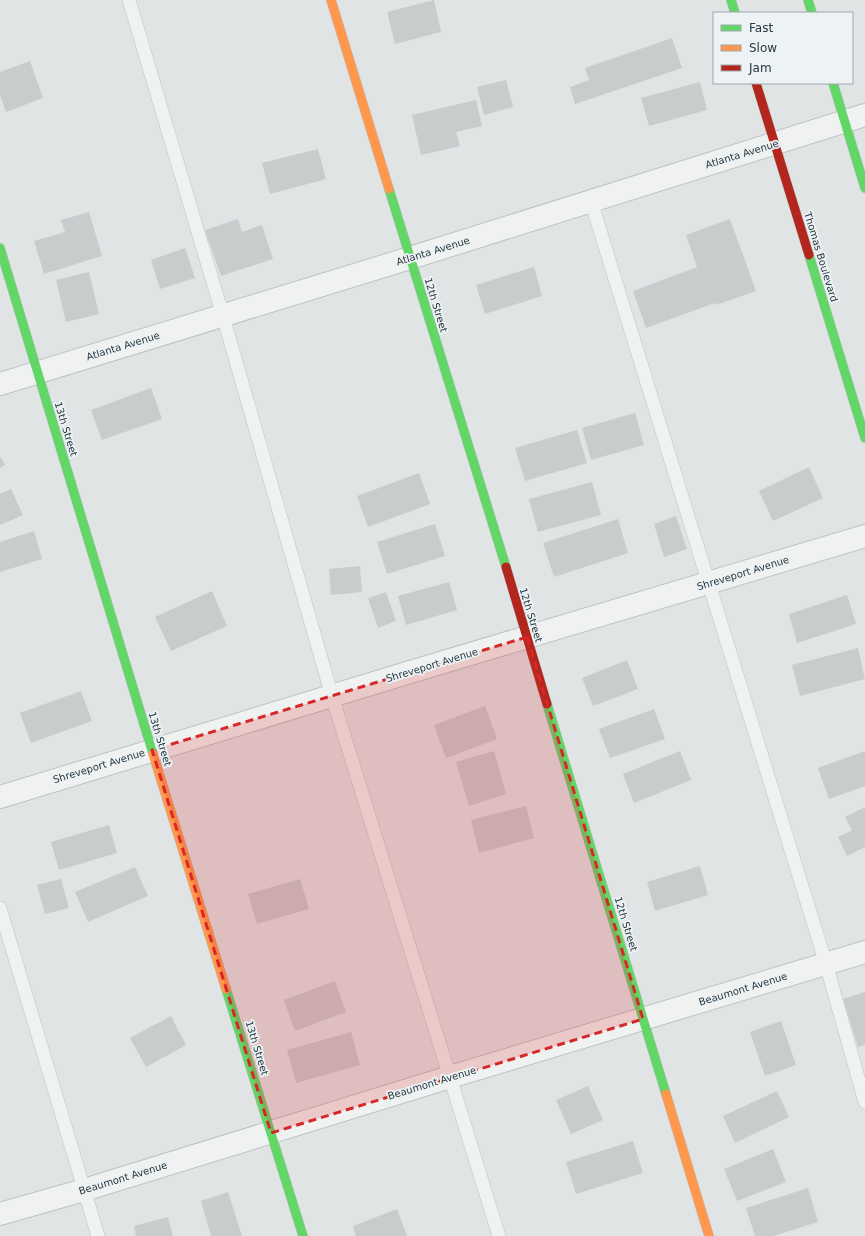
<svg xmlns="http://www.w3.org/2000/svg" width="865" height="1236" font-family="'DejaVu Sans',sans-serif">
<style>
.building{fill:#c8cccd}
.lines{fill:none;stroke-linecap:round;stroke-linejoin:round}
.lane-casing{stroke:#bec2c3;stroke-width:14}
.street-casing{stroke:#bec2c3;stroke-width:24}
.fast-casing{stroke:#bec2c3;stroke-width:10}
.slow-casing{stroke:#bec2c3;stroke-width:10}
.jam-casing{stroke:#bec2c3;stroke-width:10}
.lane{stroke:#f0f2f2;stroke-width:13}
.street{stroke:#f0f2f2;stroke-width:22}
.fast{stroke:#63d668;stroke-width:9}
.slow{stroke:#ff974d;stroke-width:9}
.jam{stroke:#b3261e;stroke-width:9}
.marked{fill:#d62828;fill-opacity:0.2;stroke:#d62828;stroke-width:3;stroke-dasharray:8 5;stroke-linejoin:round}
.labels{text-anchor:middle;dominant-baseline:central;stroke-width:3.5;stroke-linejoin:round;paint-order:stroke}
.street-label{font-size:10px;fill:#28373e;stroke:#edf3f5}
</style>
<rect width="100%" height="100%" fill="#e0e4e5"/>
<g class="building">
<path d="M434,0L441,32L395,44L387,12Z"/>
<path d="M672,38L682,68L575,104L570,87L589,80L585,68Z"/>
<path d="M30,61L43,98L6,112L0,95V72Z"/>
<path d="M506,80L513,107L484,115L477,87Z"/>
<path d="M700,82L707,110L649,126L641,98Z"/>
<path d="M476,100L482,126L456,132L460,146L421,155L412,115Z"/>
<path d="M318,149L326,179L270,194L262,163Z"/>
<path d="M89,212L102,256L44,274L34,241L65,232L61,220Z"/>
<path d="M238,219L242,232L262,225L273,259L221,276L205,230Z"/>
<path d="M730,219L756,291L716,305L715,303L646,328L633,291L697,267L686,235Z"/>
<path d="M185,248L195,278L160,289L151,260Z"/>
<path d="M534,267L542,296L485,314L476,285Z"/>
<path d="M89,272L99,314L66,322L56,280Z"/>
<path d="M151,388L162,419L102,440L91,410Z"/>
<path d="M635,413L644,445L591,460L582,428Z"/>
<path d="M577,430L587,463L525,481L515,448Z"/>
<path d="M0,456L5,465L0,468Z"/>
<path d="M809,467L823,498L773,521L759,491Z"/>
<path d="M419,473L430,504L368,527L357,496Z"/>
<path d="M592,482L601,515L538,532L529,499Z"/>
<path d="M11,489L23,515L0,525V494Z"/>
<path d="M676,516L687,549L664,557L654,524Z"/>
<path d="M618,519L628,553L554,577L543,543Z"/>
<path d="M435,524L445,556L387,574L377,542Z"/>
<path d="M34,531L42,559L0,572V542Z"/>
<path d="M360,566L362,592L331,595L329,569Z"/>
<path d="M449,582L457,610L406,625L398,596Z"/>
<path d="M212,591L227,626L171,651L155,617Z"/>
<path d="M386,592L396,621L378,628L368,598Z"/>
<path d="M847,595L856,624L797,643L789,614Z"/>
<path d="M858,648L865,679L800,696L792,665Z"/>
<path d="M627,660L638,689L593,706L582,678Z"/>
<path d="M81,691L92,721L31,743L20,713Z"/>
<path d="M485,706L497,739L446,758L434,725Z"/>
<path d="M654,709L665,739L610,758L599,729Z"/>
<path d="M494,751L506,794L469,806L456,762Z"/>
<path d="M680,751L691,780L634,803L623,774Z"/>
<path d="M865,751V786L829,799L818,768Z"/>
<path d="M526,806L534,838L479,853L471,820Z"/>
<path d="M865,807V847L847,856L838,837L852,830L845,817Z"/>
<path d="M109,825L117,853L59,870L51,842Z"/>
<path d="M700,866L708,895L655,911L647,882Z"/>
<path d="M135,867L148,896L88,922L75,892Z"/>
<path d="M61,879L69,908L45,914L37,885Z"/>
<path d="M300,879L309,909L257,924L248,894Z"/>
<path d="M335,981L346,1012L295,1031L284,1000Z"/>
<path d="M865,992V1045L858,1047L843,999Z"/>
<path d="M171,1016L186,1045L146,1067L130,1038Z"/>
<path d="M781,1021L796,1065L765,1076L750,1032Z"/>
<path d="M351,1032L360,1065L296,1083L287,1050Z"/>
<path d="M588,1086L603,1120L571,1134L556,1100Z"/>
<path d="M777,1091L789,1117L735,1143L723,1116Z"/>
<path d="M633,1141L643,1173L576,1194L566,1162Z"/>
<path d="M773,1149L786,1182L737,1201L724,1169Z"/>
<path d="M808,1188L818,1222L773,1236H755L746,1208Z"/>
<path d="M228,1192L242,1236H211L201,1201Z"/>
<path d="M397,1209L407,1236H356L353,1226Z"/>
<path d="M168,1217L173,1236H136L134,1226Z"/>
</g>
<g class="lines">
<g class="lane-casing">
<g id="lane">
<path d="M129,0L223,316L332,696L499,1236"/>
<path d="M591,201L826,964L865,1102"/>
<path d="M0,908L98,1236"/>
</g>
</g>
<g class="street-casing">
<g id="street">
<path d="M0,384L410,258L865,115"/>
<path d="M0,797C288,708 576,622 865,536"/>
<path d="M0,1214L84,1190L450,1077L865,952"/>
</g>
</g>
<g class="fast-casing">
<g id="fast">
<path d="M731,0L735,13"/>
<path d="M808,0L812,13"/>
<path d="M833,83L865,188"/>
<path d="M389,189L506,567"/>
<path d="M0,248L153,754"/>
<path d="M809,255L865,438"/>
<path d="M547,704L666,1094"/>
<path d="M226,989L303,1236"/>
</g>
</g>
<g class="slow-casing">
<g id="slow">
<path d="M331,0L389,189"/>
<path d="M153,754L226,989"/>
<path d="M666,1094L709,1236"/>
</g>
</g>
<g class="jam-casing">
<g id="jam">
<path d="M756,83L809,255"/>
<path d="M506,567L547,704"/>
</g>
</g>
<use href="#lane" class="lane"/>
<use href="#street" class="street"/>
<use href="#fast" class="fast"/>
<use href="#slow" class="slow"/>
<use href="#jam" class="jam"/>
</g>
<path class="marked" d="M527,637L643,1019L271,1133L152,750Z"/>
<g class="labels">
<g class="street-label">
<text transform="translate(742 154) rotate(-17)">Atlanta Avenue</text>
<text transform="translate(433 251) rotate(-17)">Atlanta Avenue</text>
<text transform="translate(821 257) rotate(73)">Thomas Boulevard</text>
<text transform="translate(436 305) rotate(73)">12th Street</text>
<text transform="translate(123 346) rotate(-17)">Atlanta Avenue</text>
<text transform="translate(66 429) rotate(73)">13th Street</text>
<text transform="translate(743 573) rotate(-17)">Shreveport Avenue</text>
<text transform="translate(531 615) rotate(73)">12th Street</text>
<text transform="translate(432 665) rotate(-17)">Shreveport Avenue</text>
<text transform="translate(160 739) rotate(73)">13th Street</text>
<text transform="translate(99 766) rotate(-17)">Shreveport Avenue</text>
<text transform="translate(626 924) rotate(73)">12th Street</text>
<text transform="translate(743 989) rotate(-17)">Beaumont Avenue</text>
<text transform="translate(257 1048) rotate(73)">13th Street</text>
<text transform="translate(432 1083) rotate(-17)">Beaumont Avenue</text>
<text transform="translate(123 1178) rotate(-17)">Beaumont Avenue</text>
</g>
</g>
<rect x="713" y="12" width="140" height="72" fill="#edf3f5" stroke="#9ea8ac"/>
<rect x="721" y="25" width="20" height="6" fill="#63d668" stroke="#9ea8ac"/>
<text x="749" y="32" font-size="12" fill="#28373e">Fast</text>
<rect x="721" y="45" width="20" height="6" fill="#ff974d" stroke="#9ea8ac"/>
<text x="749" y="52" font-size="12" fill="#28373e">Slow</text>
<rect x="721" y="65" width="20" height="6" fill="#b3261e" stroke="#9ea8ac"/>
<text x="749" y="72" font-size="12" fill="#28373e">Jam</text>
</svg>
